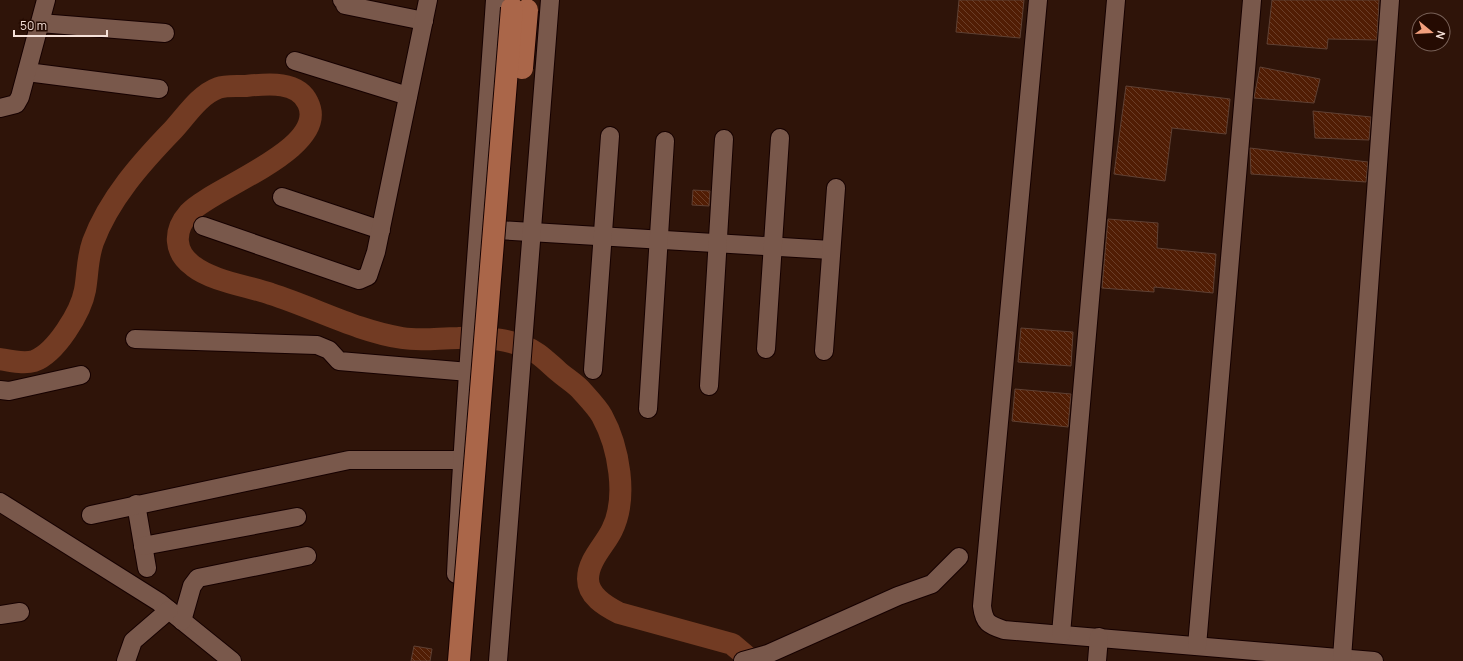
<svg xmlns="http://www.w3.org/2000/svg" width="1463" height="661" font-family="Manrope,sans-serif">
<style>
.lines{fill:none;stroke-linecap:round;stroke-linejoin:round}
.river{stroke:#723b23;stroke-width:22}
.building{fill:url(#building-back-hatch);stroke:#5f4033}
.minor-casing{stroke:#160100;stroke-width:20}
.minor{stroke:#79584b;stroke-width:18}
.major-bridge-casing{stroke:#160100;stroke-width:24;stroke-linecap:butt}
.major-bridge{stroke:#aa6649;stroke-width:22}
</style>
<defs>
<pattern id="building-back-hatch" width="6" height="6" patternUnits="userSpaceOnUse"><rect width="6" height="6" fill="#511d04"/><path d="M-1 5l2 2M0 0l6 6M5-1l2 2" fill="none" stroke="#6b3e28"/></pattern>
</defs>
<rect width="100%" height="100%" fill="#2f1409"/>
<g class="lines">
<path class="river" d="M0,359C11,361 24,364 34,361C56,353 81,312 85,290C88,273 87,259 93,242C109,199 141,163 173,130C186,116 199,95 218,88C226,85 237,86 246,86C266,84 298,80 308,103C330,149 213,187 189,213C173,231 174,252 193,266C212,281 248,286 271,294C315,308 357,331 402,338C421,341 439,338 458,338C484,337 515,338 538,354C545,359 552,366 559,372C566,378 574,383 580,389C587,397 597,407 602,416C619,447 628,498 612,530C605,545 588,560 588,579C588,596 605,606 619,613L732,644L752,661"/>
</g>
<g class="building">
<path d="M959,0H1024L1020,38L956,32Z"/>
<path d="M1272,0H1379L1377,40L1328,39L1327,49L1267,44Z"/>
<path d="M1260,67L1320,79L1314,103L1254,98Z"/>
<path d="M1126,86L1230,99L1226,134L1172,128L1165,181L1114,174Z"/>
<path d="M1313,111L1371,117L1369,140L1315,138Z"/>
<path d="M1250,148L1368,162L1366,182L1251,174Z"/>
<path d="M693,190L710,191L709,206L692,205Z"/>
<path d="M1108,219L1158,223L1157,248L1216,254L1213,293L1154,287V292L1102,288Z"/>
<path d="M1021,328L1073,332L1071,366L1018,362Z"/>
<path d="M1015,389L1071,394L1068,427L1012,421Z"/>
<path d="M414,646L432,649L430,661H411Z"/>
</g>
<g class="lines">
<g class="minor-casing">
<g id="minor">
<path d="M342,0H345V5L424,21"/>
<path d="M1038,0L982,606C984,623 989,625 1004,630L1374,661"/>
<path d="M40,23L165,33"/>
<path d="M295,61L408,96"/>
<path d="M27,72L159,89"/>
<path d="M0,108L16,104L20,97L46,0"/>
<path d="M282,197L381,230"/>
<path d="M203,226L359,280L368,276L376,252L428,0"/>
<path d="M481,229L831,250"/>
<path d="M135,339L317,345L329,350L339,361L469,372"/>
<path d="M766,349L780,138"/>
<path d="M824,351L836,188"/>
<path d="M593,370L610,136"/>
<path d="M709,386L724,139"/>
<path d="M0,390L9,391L81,375"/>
<path d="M648,409L665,141"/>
<path d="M0,502L159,602L232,661"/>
<path d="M136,504L147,568"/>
<path d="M91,515L349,460H461"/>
<path d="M143,546L297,517"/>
<path d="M456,574C465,382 482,191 495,0"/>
<path d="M0,615L20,612"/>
<path d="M182,621L192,586L198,578L307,556"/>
<path d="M1061,634L1116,0"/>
<path d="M1197,646L1252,0"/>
<path d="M1342,658L1390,0"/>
<path d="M126,661L133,641L169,610"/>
<path d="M498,661L550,0"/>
<path d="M743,661L768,654L898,596L932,584L959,557"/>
<path d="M1097,661L1099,637"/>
</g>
</g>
<use href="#minor" class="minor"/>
<g class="major-bridge-casing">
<g id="major-bridge">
<path d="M522,68L527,10"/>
<path d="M459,661L512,8"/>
</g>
</g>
<use href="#major-bridge" class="major-bridge"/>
</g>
<g transform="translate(1431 32) rotate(108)"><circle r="19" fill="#250b02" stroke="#786158"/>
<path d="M0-3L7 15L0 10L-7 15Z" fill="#f2a07e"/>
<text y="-6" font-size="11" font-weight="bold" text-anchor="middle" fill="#f5e1d9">N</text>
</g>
<path d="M14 30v6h93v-6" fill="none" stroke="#f5e1d9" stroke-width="2"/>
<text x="20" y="30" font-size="12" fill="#f5e1d9" stroke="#250b02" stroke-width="3" paint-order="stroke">50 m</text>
</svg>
